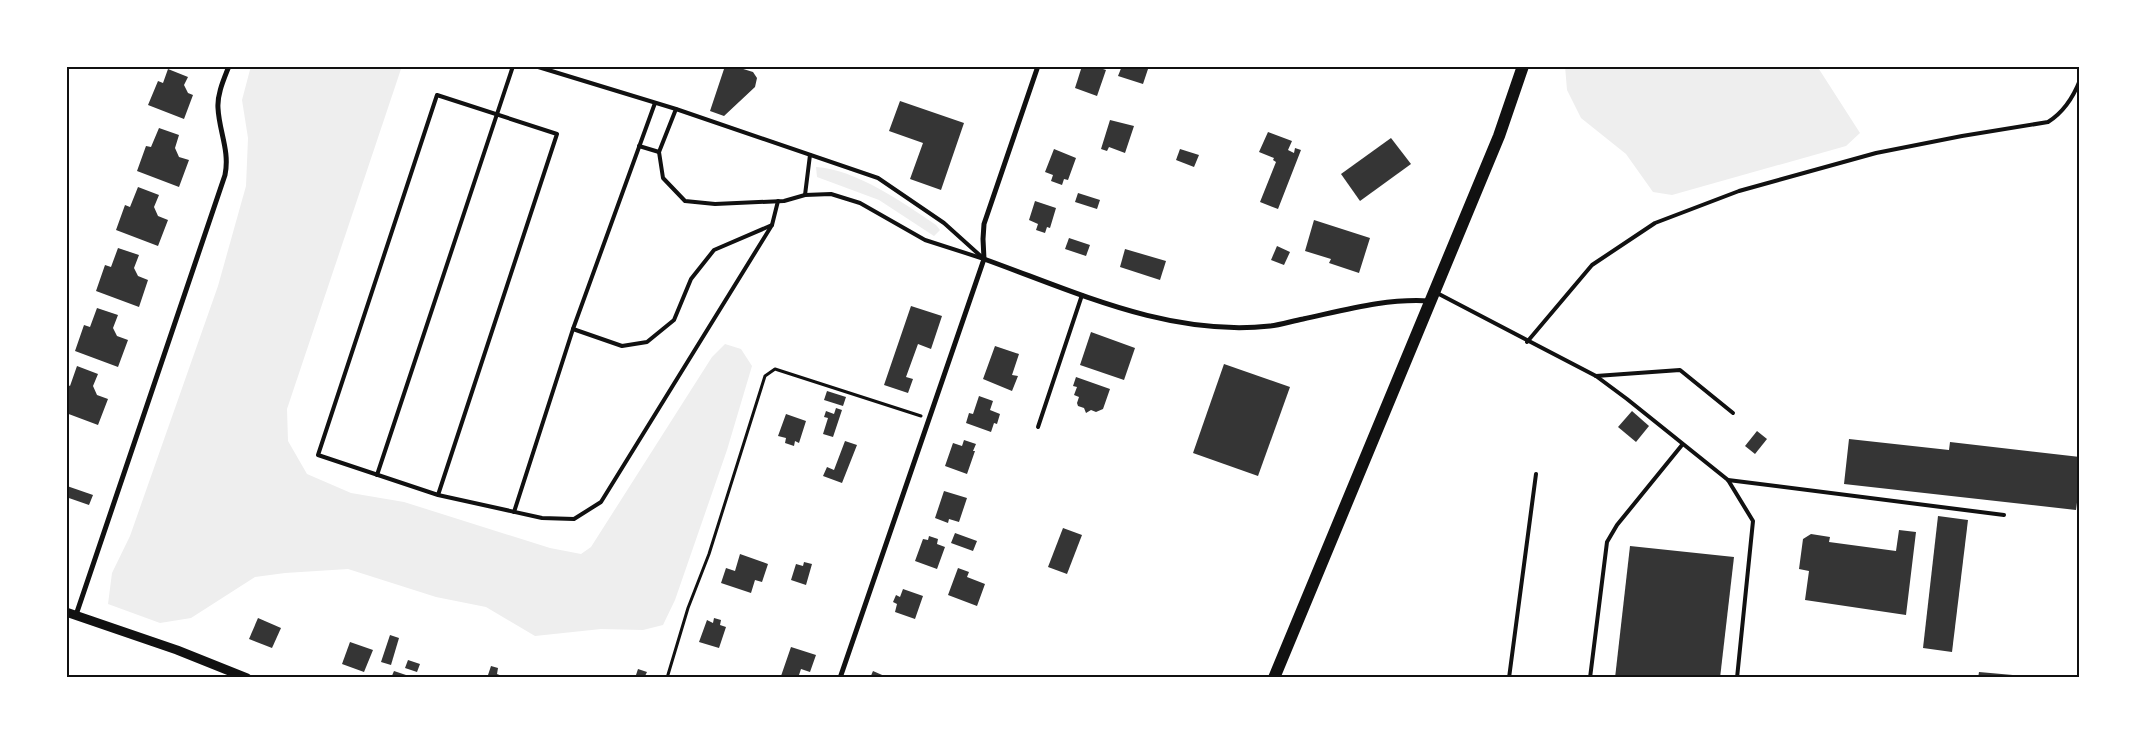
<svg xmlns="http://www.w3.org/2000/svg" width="2146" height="744" font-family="Mulish,sans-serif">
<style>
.green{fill:#eee}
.building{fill:#353535}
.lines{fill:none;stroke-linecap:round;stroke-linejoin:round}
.path{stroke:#111;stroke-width:3}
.service{stroke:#111;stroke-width:4}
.minor{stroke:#111;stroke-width:5}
.tertiary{stroke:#111;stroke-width:9}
.primary{stroke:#111;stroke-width:12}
.neatline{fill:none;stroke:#111;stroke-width:2}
</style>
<rect width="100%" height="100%" fill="#fff"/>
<g class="green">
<path d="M251,66H402L287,409L288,441L307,474L351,493L404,502L550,548L581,554L591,547L712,357L725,344L741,349L752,366L727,450L675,600L663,625L643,630L601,629L535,636L486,607L436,597L348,569L285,573L255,577L191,618L160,623L108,604L112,573L130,536L218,286L246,186L248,138L242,100Z"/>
<path d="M1565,66H1817L1860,133L1846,146L1672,195L1653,192L1626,154L1581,118L1567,90Z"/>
<path d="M816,167C855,169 904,203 936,225L940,230L934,236L879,200L817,177Z"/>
</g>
<g class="building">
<path d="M725,66H740V68L753,72L757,78L755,87L724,116L710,111Z"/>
<path d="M1082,66H1094L1106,70L1097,96L1075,88Z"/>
<path d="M1122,66H1149L1143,84L1118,76Z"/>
<path d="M168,69L188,77L184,85L188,93L193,95L184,119L148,105L158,81L163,83Z"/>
<path d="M900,101L964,123L941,190L910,179L923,143L889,131Z"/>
<path d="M1110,120L1134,126L1125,153L1109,147L1107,151L1101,149Z"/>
<path d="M159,128L179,135L175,148L179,157L189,160L179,187L137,171L146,146L151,147Z"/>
<path d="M1268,132L1292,141L1288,150L1294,153L1295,148L1301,150L1278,209L1260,202L1276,162L1273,160L1274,158L1259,152Z"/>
<path d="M1391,138L1411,164L1360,201L1341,174Z"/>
<path d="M1054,149L1076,158L1068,180L1064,179L1062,185L1051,181L1053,175L1045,172Z"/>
<path d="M1180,149L1199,155L1194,167L1176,160Z"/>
<path d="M138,187L159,195L154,207L158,216L168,220L158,246L116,230L125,205L130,207Z"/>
<path d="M1078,193L1100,200L1097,209L1075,202Z"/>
<path d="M1035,201L1056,208L1050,228L1047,227L1045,233L1036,230L1038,224L1029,220Z"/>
<path d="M1314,220L1370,238L1359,273L1329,263L1331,259L1305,251Z"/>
<path d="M1069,238L1090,245L1086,256L1065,249Z"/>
<path d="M1277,246L1290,252L1284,265L1271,260Z"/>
<path d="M118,248L139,255L134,268L138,276L148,280L139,307L96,291L105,265L111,267Z"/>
<path d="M1125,249L1166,261L1160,280L1120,267Z"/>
<path d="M911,306L942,316L931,349L918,344L906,377L913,379L908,393L884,385Z"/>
<path d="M97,308L118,315L113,328L117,336L128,340L118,367L75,351L84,325L90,327Z"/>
<path d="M1091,332L1135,348L1124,380L1080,365Z"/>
<path d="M995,346L1019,354L1012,375L1018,376L1012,391L983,379Z"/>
<path d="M1224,364L1290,387L1258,476L1193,453Z"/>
<path d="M77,366L98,374L93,386L97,395L108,399L98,425L66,413V384L70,386Z"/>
<path d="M1076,377L1110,389L1103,409L1096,412L1091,410L1086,413L1084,408L1078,406L1077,403L1079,397L1074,395L1077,387L1073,386Z"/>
<path d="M827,391L846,397L843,406L824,400Z"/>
<path d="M979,396L993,401L990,410L1000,414L997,424L994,423L991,432L966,423L969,413L973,414Z"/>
<path d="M836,408L842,410L833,437L823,434L828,418L824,417L826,411L834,414Z"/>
<path d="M1632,411L1649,426L1636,442L1618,427Z"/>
<path d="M786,414L806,421L799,443L795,441L794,446L785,443L786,438L778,436Z"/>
<path d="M1757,431L1767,439L1755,454L1745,446Z"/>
<path d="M1849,439L1949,450L1950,442L2080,457V480L2076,510L1844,484Z"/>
<path d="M964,440L976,444L973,451H975L967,474L945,466L953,443L962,446Z"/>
<path d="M845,441L857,445L842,483L823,476L827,467L834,470Z"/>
<path d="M67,486L93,495L89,505L66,497Z"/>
<path d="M944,491L967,498L959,522L949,519L948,523L935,518Z"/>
<path d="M1938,516L1968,520L1952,652L1923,648Z"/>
<path d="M1063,528L1082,535L1067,574L1048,567Z"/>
<path d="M1899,530L1916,532L1906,615L1805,600L1809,571L1799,569L1803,539L1811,534L1830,537L1829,542L1896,551Z"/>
<path d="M955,533L977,541L973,551L951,543Z"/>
<path d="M929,536L938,539L937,544L945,547L937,569L915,561L923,539L928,540Z"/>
<path d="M1630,546L1734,557L1720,678H1615Z"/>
<path d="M740,554L768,564L762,582L755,580L751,593L721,583L726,568L735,571Z"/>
<path d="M804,562L812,564L806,585L791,580L796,564L803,566Z"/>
<path d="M958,568L969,572L967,577L985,584L977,606L948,595Z"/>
<path d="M903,589L923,596L915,619L895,612L897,604L893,602L896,595L900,597Z"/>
<path d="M258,618L281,628L272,648L249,639Z"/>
<path d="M714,618L721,620L720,625L726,627L719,648L699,642L707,620L713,623Z"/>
<path d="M390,635L399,638L391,665L381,662Z"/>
<path d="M350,642L373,650L364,672L342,664Z"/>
<path d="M791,647L816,655L810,672L801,669L798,678L781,676Z"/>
<path d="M408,660L420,664L417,672L405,668Z"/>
<path d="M491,666L498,668L497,674L507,678H487Z"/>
<path d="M638,669L647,672L644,678H635Z"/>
<path d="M394,671L406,675L405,678H391Z"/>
<path d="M873,671L889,678H870Z"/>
<path d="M1979,672L2024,676V678H1978Z"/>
</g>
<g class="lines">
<path class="path" d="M667,678L688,608L709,554L765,376L775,369L921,416"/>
<g class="service">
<path d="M535,66L676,109L878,178L944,223L984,259"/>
<path d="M676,109L659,152L663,178L685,201L715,204L784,201L805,195L831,194L860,203L925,240L981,258"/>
<path d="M639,146L659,152"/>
<path d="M805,195L810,155"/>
<path d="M1437,293L1596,376L1627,399L1728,480L1753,521L1737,678"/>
<path d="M573,329L622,346L647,342L674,320L691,279L714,250L772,225"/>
<path d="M1527,342L1592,265L1655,223L1739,191L1876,153L1962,136L2048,122C2064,112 2073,98 2080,80"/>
<path d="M1596,376L1680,370L1733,413"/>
<path d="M1038,427L1082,295"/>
<path d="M377,475L513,66"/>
<path d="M1728,480L2004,515"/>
<path d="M438,495L557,134L437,95L318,455L438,495L542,518L574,519L601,502L772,225L778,201"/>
<path d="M514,512L573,329L655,103"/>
<path d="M1509,678L1536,474"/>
<path d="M1590,678L1607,542L1617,525L1682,445"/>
</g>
<g class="minor">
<path d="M984,259C1076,292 1169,337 1270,326C1281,325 1292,321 1303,319C1345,310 1387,298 1430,301"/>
<path d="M76,615L225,175C230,151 219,131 218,108C217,94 224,79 229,66"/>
<path d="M840,678L984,259L983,239L984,224L1038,66"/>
</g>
<path class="tertiary" d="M66,612L177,650L247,678"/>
<path class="primary" d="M1274,678L1499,136L1523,66"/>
</g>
<rect width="2146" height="744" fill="none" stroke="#ffffff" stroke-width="135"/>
<rect x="68" y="68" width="2010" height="608" class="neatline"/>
</svg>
